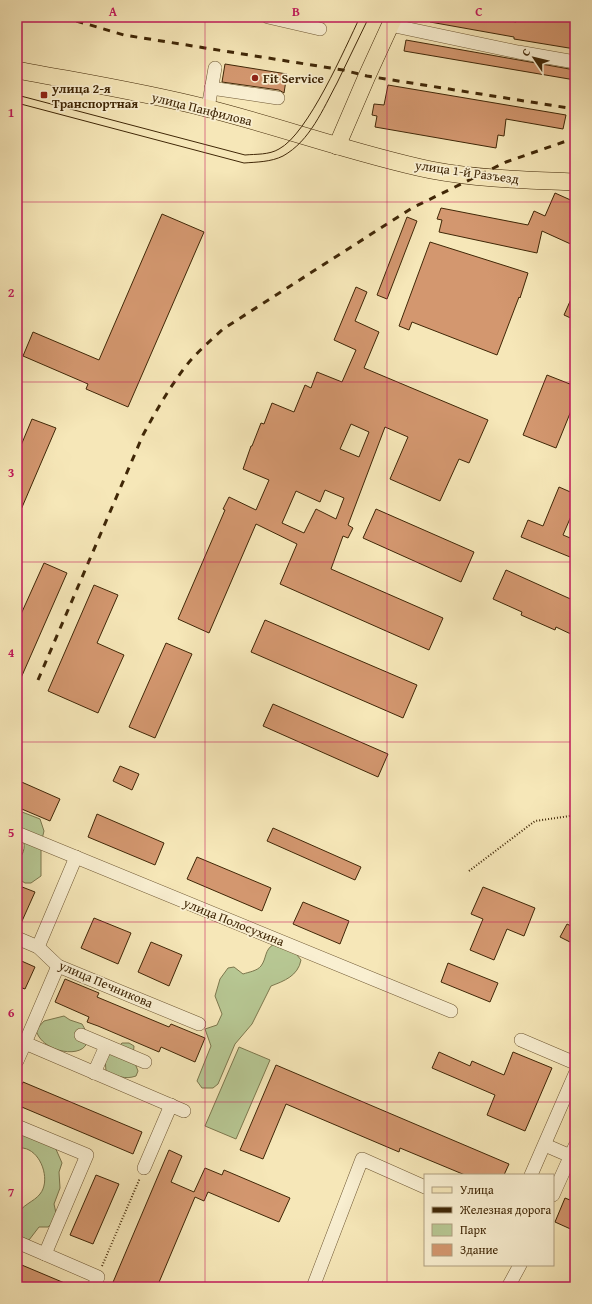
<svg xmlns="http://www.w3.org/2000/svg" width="592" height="1304" font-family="'Gentium Book Plus',serif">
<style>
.green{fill:#b7c793;stroke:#7c774d}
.building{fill:#d3976f;stroke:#402707;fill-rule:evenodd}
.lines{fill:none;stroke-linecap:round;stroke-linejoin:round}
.minor-casing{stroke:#6e5733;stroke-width:14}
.major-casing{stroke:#402707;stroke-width:18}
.path{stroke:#402707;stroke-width:2;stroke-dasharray:1 2;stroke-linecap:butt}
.minor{stroke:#f9efd1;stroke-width:13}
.major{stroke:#f6e7b8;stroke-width:17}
.tram{stroke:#402707;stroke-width:1}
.rail{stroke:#402707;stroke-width:3;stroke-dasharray:7 7;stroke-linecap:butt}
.grid{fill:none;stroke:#c2185b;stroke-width:1;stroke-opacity:0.55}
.poi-dot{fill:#8f2418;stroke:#f9efd1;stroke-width:1.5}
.labels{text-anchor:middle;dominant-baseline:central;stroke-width:3.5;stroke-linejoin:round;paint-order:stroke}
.poi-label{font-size:13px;font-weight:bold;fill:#402707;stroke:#f9efd1;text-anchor:start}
.street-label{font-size:13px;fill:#402707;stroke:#f9efd1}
.neatline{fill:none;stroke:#c2185b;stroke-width:1.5}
.grid-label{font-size:13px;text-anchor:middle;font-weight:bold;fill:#c2185b}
</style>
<rect width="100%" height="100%" fill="#f6e7b8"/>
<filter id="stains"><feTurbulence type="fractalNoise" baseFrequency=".005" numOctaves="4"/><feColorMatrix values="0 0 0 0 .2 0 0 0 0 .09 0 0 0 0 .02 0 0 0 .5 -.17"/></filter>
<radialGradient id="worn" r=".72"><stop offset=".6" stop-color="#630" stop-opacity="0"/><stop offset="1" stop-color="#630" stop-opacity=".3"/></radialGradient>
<g class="green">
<path d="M17,810L40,819L44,831L41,843V876L31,883H25L17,878V862C23,855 26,848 23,839L17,838Z"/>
<path d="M274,944L293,950L301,960C298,976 284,981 271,986L252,1024L235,1044L218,1084L213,1088H202L197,1081L211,1046L205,1029L217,1025L222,1014L215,996L220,979L228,968L234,967L243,974C249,972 257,971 261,966C267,958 264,950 274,944Z"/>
<path d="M64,1016L70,1020L82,1024C106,1062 43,1058 36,1030L44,1021Z"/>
<path d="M122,1043H129L134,1046L133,1058L138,1071L136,1076C125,1080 116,1076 106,1071L105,1059Z"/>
<path d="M239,1047L270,1060L236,1139L205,1126Z"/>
<path d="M17,1131L55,1147L62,1163L59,1172L60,1188L54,1204L56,1213L55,1221L48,1227H39L29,1240L20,1237L17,1234C17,1229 16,1221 18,1215C21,1205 34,1202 40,1194C50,1182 43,1157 29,1150C26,1148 21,1148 17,1147Z"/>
</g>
<g class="building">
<path d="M430,17H487L516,22L517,17H575V49L514,39V37L430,22Z"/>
<path d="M406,40L575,70V80L404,51Z"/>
<path d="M225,64L287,74L284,93L279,90L222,82Z"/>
<path d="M388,85L566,115L563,129L506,119L504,136L498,135L496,148L375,127L377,116L372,115L374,104L384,105Z"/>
<path d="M555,193L575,202V246L542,231L537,253L439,232L442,220L437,219L441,208L528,225L534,211L545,216Z"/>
<path d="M162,214L204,232L128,407L86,389L88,384L23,356L33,332L99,360Z"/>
<path d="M407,217L417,221L387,299L377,295Z"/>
<path d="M430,242L528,273L520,298L519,297L497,355L412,322L409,330L399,326Z"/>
<path d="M356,287L367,292L355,321L379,332L364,368L488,420L469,463L459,459L440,501L390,479L408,437L385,427L348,525L353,528L348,538L343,536L331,569L443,618L429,650L280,584L297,544L256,524L209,633L178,619L225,510L223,509L229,497L256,510L269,480L243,469L251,446H252L261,423L264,424L272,403L294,412L305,385L311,388L317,372L342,382L356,350L334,340ZM351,424L369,432L359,457L340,449ZM325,490L344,498L336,519L316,509L304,533L282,523L296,491L320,502Z"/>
<path d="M575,290V320L564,315Z"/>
<path d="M547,375L575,386V401L556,448L523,435Z"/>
<path d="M32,419L56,428L17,519V455Z"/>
<path d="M559,487L575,494V507L563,535L575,540V559L521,537L528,520L543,526Z"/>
<path d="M376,509L474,552L461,582L363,538Z"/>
<path d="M44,563L67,573L17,687V623Z"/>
<path d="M506,570L575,601V636L556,627L555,630L521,615L522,612L493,599Z"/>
<path d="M94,585L118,595L97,643L124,655L98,713L48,691Z"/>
<path d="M265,620L417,685L403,718L251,652Z"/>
<path d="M166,643L192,654L155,738L129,727Z"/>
<path d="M273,704L388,754L378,777L263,726Z"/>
<path d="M120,766L139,774L132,790L113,781Z"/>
<path d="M17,780L60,799L50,821L17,807Z"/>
<path d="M97,814L164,843L155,865L88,837Z"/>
<path d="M273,828L361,867L355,880L267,841Z"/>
<path d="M197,857L271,888L262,911L187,879Z"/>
<path d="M17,885L35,892L18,930H17Z"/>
<path d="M483,887L535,908L524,936L507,929L494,960L470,950L483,919L471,914Z"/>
<path d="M303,902L349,921L340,944L293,924Z"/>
<path d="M94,918L131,933L118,964L81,948Z"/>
<path d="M567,924L575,928V937L572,943L560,937Z"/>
<path d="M151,942L182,955L169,986L138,972Z"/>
<path d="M17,959L35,967L25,989L17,986Z"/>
<path d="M448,963L498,983L490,1002L441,982Z"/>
<path d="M65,979L99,993L97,997L169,1027L171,1024L205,1038L195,1062L161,1047L159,1052L98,1026L87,1022L89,1017L55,1002Z"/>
<path d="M439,1052L470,1066L472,1061L504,1075L513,1052L552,1068L525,1131L487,1115L495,1095L432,1068Z"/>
<path d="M276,1065L509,1164L504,1175H465L400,1148L399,1152L286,1104L263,1159L240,1150Z"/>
<path d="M23,1082L142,1132L133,1154L17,1105V1096Z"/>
<path d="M169,1150L182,1156L171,1182L194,1192L205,1168L222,1175L224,1170L290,1198L279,1222L208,1192L204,1201L195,1197L157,1287H111Z"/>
<path d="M96,1175L119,1184L93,1244L70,1235Z"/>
<path d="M565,1198L575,1202V1231L555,1222Z"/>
<path d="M17,1263L74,1287H17Z"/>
</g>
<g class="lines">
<g class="minor-casing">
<g id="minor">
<path d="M268,17L320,29"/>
<path d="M390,25L518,52L575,62"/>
<path d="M211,88L278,98"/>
<path d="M208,108L215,68"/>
<path d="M17,833L451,1011"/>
<path d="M17,938L38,947L58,966L199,1024"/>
<path d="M38,947L76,857"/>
<path d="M81,1035L145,1062"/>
<path d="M521,1040L575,1063"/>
<path d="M25,1043L58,966"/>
<path d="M17,1061L25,1043L184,1111"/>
<path d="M94,1073L106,1046"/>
<path d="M17,1126L87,1155L45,1254"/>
<path d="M545,1145L575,1158"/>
<path d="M144,1168L171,1105"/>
<path d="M531,1175L575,1074"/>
<path d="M553,1195L575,1146"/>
<path d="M17,1242L98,1277L94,1287"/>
<path d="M313,1287L362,1159L425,1187"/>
<path d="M508,1287L520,1265"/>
</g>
</g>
<g class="major-casing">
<g id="major">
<path d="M17,70C80,82 144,92 206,108C282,127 355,154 431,170C478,179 527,180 575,182"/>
<path d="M337,146L367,76L394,17"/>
</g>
</g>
<g class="path">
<path d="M469,871L535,821L570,816L575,818"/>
<path d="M102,1266L140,1178"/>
</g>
<use href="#minor" class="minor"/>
<use href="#major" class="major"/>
<g class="tram">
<path d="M17,95L245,155C256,154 269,155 279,149C308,134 345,48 360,17"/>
<path d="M17,103L244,163C257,162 271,162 283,156C310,141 323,109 337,83C348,61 358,39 369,17"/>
</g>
<g class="rail">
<path d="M63,17L124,35L343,70L367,76L575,109"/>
<path d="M38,680L143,435C156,411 169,388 186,366C196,353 210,341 223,329L412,208L506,162L575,138"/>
</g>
</g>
<path class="grid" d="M205,17V1287M387,17V1287M17,202H575M17,382H575M17,562H575M17,742H575M17,922H575M17,1102H575"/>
<g class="poi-dot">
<circle cx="255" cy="78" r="4"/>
<rect x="40" y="91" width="8" height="8" rx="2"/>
</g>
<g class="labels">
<g class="poi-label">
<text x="263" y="78">Fit Service</text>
<text x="52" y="88">улица 2-я<tspan x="52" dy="15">Транспортная</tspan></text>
</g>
<g class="street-label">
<text transform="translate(202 109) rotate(14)">улица Панфилова</text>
<text transform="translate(467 172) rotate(8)">улица 1-й Разъезд</text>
<text transform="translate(234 922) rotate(22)">улица Полосухина</text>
<text transform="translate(106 984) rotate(23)">улица Печникова</text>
</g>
</g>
<rect width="592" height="1304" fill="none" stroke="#f6e7b8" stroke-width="44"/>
<rect x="424" y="1174" width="130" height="92" fill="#f9efd1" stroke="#af9f80"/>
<rect x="432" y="1187" width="20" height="6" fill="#f6e7b8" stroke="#af9f80"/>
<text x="460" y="1194" font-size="12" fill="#402707">Улица</text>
<rect x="432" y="1207" width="20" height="6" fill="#402707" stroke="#af9f80"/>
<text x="460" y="1214" font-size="12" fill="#402707">Железная дорога</text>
<rect x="432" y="1224" width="20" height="12" fill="#b7c793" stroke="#af9f80"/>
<text x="460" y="1234" font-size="12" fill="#402707">Парк</text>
<rect x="432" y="1244" width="20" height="12" fill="#d3976f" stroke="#af9f80"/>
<text x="460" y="1254" font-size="12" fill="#402707">Здание</text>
<g transform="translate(534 58) rotate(305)" stroke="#f9efd1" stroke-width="3" paint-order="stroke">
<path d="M0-3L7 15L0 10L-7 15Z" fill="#402707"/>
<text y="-6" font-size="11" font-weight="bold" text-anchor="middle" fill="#402707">С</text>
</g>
<rect x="22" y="22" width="548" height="1260" class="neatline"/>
<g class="grid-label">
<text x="113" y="16">A</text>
<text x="296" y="16">B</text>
<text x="479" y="16">C</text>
<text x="11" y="117">1</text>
<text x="11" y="297">2</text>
<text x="11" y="477">3</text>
<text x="11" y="657">4</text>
<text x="11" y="837">5</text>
<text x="11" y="1017">6</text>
<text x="11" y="1197">7</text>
</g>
<rect width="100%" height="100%" filter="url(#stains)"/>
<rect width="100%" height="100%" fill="url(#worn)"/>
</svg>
